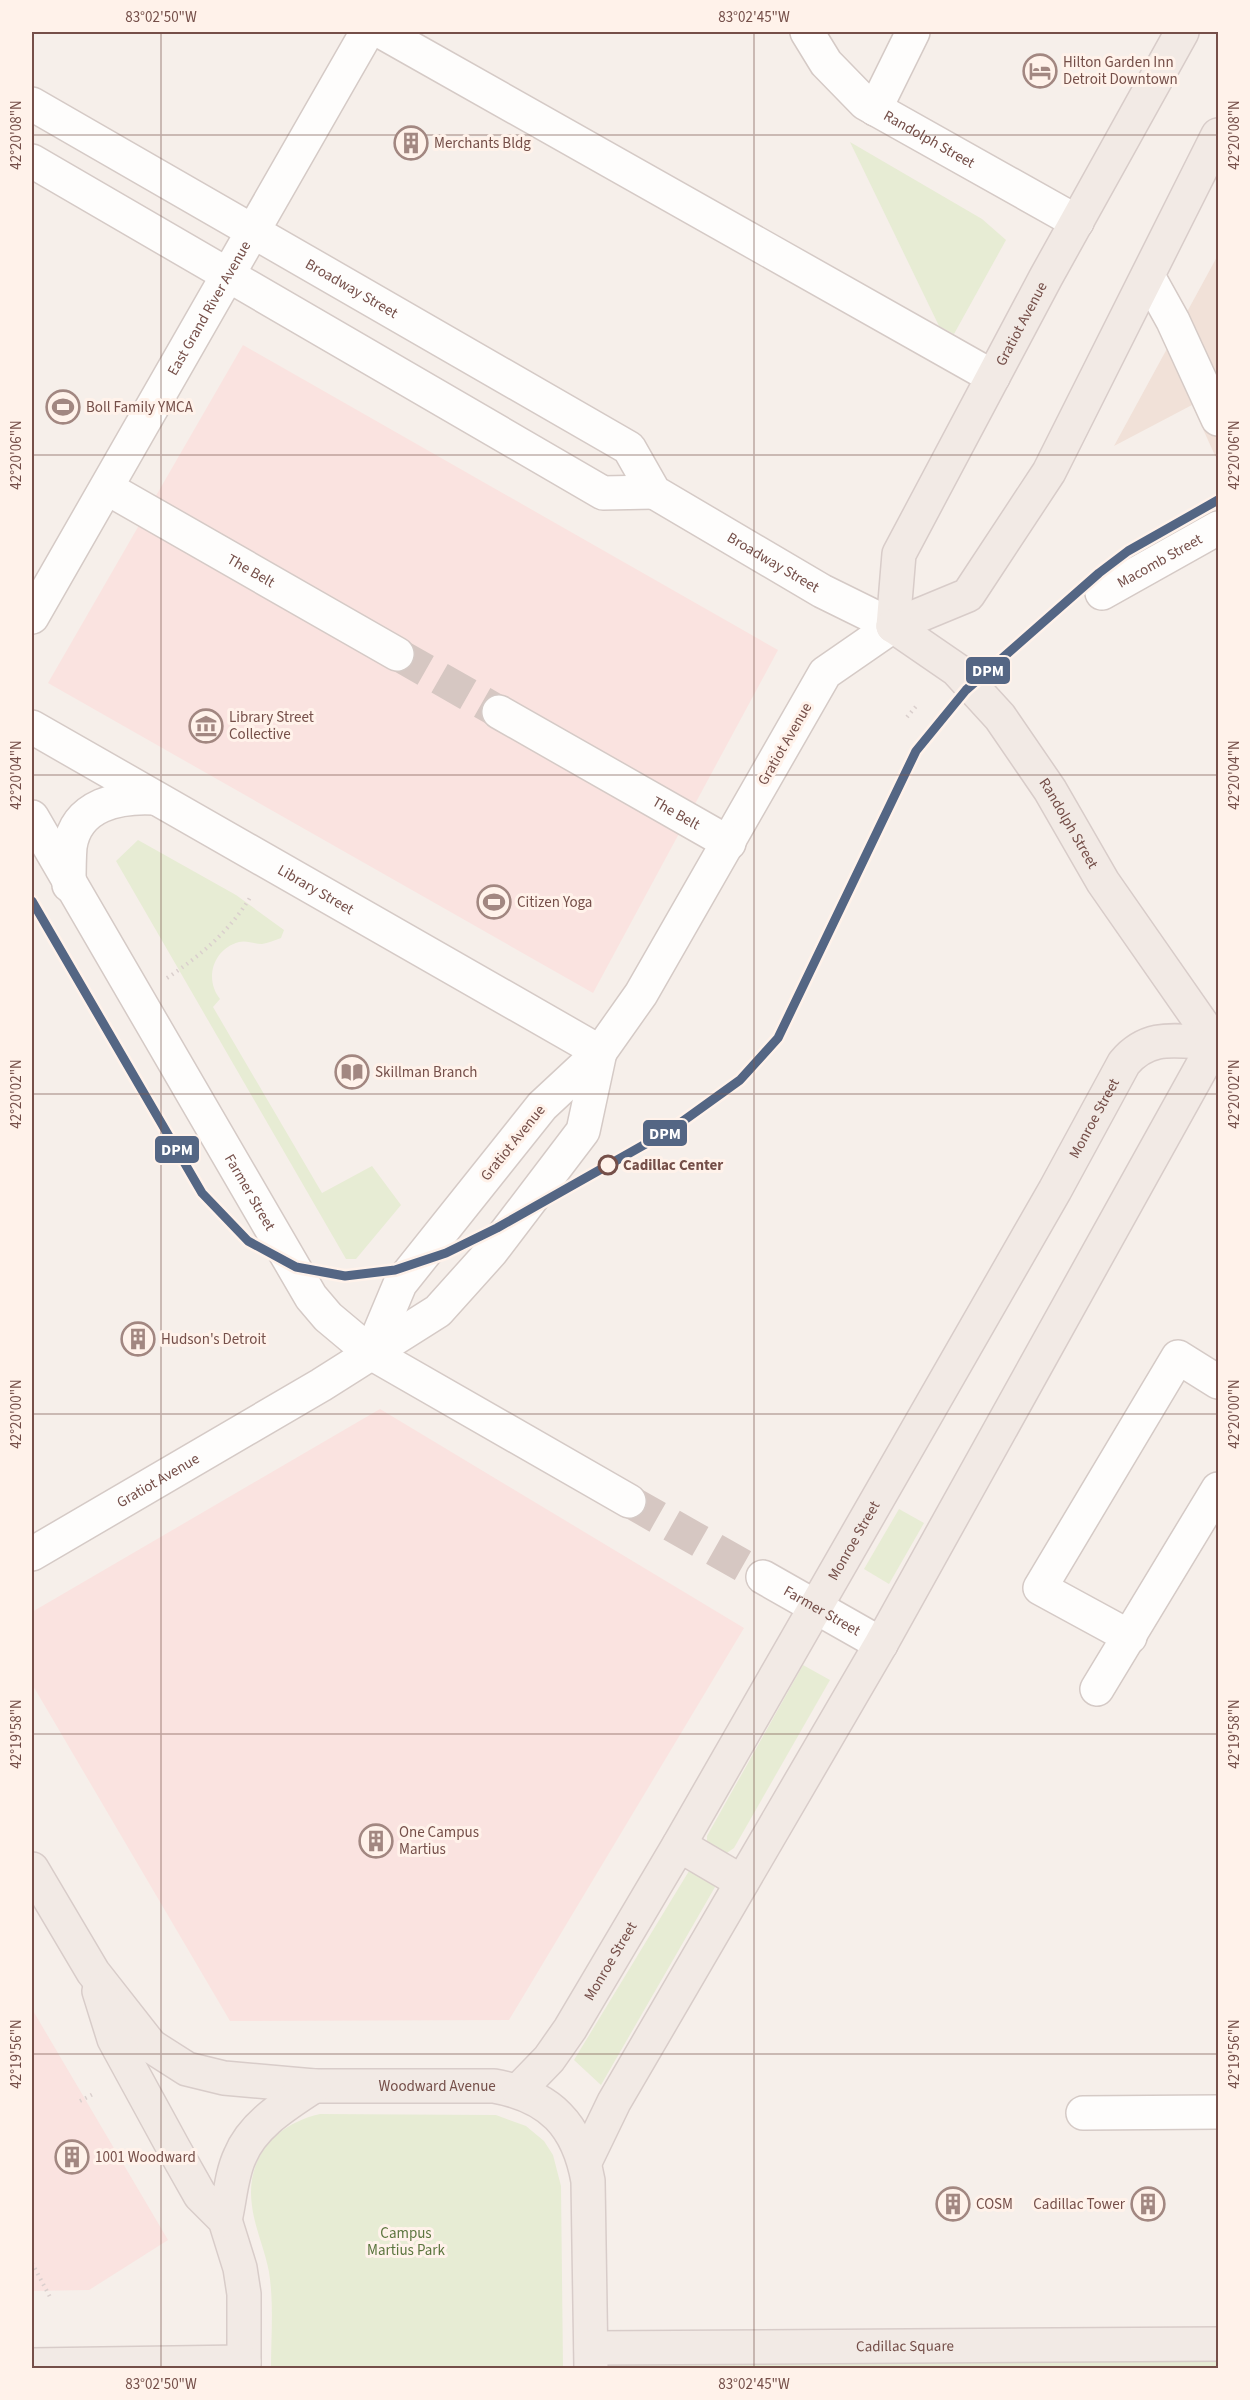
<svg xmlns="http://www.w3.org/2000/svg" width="1250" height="2400" font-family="'Source Sans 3',sans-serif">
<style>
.residential{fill:#f1e1d8}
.commercial{fill:#fae3e0}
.green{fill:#e7ecd4}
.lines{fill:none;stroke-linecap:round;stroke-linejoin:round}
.minor-tunnel{stroke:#d6c7c2;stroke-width:33;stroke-dasharray:33 16;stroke-linecap:butt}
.minor-casing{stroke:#d5cac6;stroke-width:36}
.major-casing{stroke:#d8ccc9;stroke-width:36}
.path{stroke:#dacfcd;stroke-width:4;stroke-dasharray:1.5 4.5;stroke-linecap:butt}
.minor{stroke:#fefdfc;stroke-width:33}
.major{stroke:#f2eae5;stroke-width:33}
.rail-1-casing{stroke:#fff2ea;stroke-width:14}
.rail-1{stroke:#546684;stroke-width:9}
.ticks{fill:none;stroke:#754f49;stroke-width:1.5;stroke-opacity:0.45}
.stop-dot{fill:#fff2ea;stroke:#754f49;stroke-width:3}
.labels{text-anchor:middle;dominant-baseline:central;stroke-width:6;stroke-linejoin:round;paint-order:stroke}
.poi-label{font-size:15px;fill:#754f49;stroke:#fff2ea;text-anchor:start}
.street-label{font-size:15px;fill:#754f49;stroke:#fff2ea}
.stop-label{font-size:15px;font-weight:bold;fill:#754f49;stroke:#fff2ea;text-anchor:start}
.park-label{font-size:15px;fill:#5b753e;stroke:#fff2ea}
.line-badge{stroke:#fff2ea;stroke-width:2}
.badge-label{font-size:16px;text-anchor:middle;font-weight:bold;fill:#fff}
.neatline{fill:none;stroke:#754f49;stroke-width:2}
.ticks-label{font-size:15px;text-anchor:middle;fill:#754f49}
</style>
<rect width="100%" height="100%" fill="#f6efea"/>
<path class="residential" d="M1218,255V462L1192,405L1114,446Z"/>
<g class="commercial">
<path d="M243,345L778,650L593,993L48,683Z"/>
<path d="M380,1409L744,1628L509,2020L230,2021L32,1684V1612Z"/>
<path d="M32,2009L168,2240L89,2290L32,2291Z"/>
</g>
<g class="green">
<path d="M850,142L982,219L1006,240L954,334L939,326Z"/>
<path d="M138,840L236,895L284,930L281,938C275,940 268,943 262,944C254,944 247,940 239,942C213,949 204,979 220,999L213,1007L322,1193L372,1166L401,1205L356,1259H346L116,861Z"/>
<path d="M899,1509L924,1523L889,1584L864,1569Z"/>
<path d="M803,1665L830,1680L734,1848L724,1855L707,1843V1836Z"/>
<path d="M689,1871L714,1882L715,1887L601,2085L574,2060Z"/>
<path d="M320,2114L496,2115L526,2126L544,2141L553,2155L561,2186L563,2368H271C271,2337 274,2304 269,2272C265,2250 255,2229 252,2206C245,2159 275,2124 320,2114Z"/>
<path d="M1218,2344V2368H591V2348Z"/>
</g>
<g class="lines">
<g class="minor-tunnel">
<path d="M397,654L499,712"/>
<path d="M629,1501L763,1577"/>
</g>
<g class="minor-casing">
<g id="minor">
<path d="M382,32L993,377"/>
<path id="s1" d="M807,32L826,63L865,103L1077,222"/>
<path id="s2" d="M32,104L629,448L654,492L822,591L893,626L825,673L641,994L600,1052L542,1106L400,1284L371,1353"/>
<path d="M875,109L913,32"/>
<path d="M32,161L603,493L654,492"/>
<path d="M1148,276L1173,321L1218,419"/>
<path id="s3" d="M107,488L397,654"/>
<path id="s4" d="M1102,593L1218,528"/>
<path id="s5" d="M32,617L367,32"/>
<path id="s6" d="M499,712L729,843"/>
<path id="s7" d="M32,727L600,1052"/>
<path id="s8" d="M32,817L311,1297L328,1317L371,1353L629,1501"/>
<path d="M69,885C69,872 69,859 70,847C76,804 120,796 155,798"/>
<path id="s9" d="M32,1554L321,1385L438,1311L491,1252L583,1131L600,1052"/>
<path id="s10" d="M763,1577L881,1644"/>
<path d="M1130,1637L1040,1588L1178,1357L1218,1382"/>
<path d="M1097,1689L1218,1489"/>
<path d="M1083,2113L1218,2112"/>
</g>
</g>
<g class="major-casing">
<g id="major">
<path id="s11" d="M893,626L899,554L1046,277L1182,32"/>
<path d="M893,626L968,595L1049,472L1218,135"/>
<path id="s12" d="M893,626L957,670L1000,717L1050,790L1103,882L1218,1047"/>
<path d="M679,1845L742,1882"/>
<path id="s13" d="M32,1869L93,1972L151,2046L187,2069L224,2078L314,2086H494C550,2096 578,2125 588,2181L591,2368"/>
<path d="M99,1991L114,2039L174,2149L200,2195L225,2220L240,2268L244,2294V2368"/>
<path id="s14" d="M518,2091L549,2059L570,2029L679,1845L1055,1190L1124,1063C1150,1032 1179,1042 1215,1043"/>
<path d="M585,2162L614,2102L881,1644L1215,1043"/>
<path d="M225,2220C230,2200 231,2175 240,2156C253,2124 287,2104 314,2086"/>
<path id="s15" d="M591,2348L1218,2344"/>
<path d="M32,2365L244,2362"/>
</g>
</g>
<g class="path">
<path d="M907,717L918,704"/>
<path d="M167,978C200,956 230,931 251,896"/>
<path d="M80,2101L95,2093"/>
<path d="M32,2263L50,2297"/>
</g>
<use href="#minor" class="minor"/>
<use href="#major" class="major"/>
<g class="rail-1-casing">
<path id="rail-1" d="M32,901L202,1193L248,1241L296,1267L345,1276L395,1270L446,1253L497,1228L672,1129L740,1080L778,1038L916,751L966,690L1099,573L1128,551L1218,500"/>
</g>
<use href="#rail-1" class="rail-1"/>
</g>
<path class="ticks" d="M161,32V2368M754,32V2368M32,135H1218M32,455H1218M32,775H1218M32,1094H1218M32,1414H1218M32,1734H1218M32,2054H1218"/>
<defs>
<g id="hotel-ring" transform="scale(1.725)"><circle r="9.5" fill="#fff2ea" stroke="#a28781" stroke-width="1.5"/><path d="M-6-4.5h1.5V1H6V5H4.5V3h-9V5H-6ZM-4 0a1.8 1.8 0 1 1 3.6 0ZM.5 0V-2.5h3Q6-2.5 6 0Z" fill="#a28781"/></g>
<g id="building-ring" transform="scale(1.725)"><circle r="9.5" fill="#fff2ea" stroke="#a28781" stroke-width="1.5"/><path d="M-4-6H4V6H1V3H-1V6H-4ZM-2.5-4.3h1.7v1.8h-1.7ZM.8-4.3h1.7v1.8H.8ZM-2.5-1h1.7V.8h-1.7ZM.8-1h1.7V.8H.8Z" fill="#a28781"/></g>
<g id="stadium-ring" transform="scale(1.725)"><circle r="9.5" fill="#fff2ea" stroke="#a28781" stroke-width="1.5"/><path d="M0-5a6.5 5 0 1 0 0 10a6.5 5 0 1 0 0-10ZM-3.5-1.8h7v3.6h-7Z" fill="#a28781"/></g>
<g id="museum-ring" transform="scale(1.725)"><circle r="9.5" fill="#fff2ea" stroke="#a28781" stroke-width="1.5"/><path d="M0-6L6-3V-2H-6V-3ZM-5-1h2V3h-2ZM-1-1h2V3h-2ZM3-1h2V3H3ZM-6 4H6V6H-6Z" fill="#a28781"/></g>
<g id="library-ring" transform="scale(1.725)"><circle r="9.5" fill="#fff2ea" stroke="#a28781" stroke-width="1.5"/><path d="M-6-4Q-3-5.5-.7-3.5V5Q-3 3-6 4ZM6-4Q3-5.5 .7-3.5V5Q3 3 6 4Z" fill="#a28781"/></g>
</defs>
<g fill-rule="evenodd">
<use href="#hotel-ring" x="1040" y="71"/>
<use href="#building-ring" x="411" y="143"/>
<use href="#stadium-ring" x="63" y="407"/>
<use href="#museum-ring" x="206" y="726"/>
<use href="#stadium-ring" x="494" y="902"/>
<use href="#library-ring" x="352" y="1072"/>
<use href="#building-ring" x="138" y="1339"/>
<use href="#building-ring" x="376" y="1841"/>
<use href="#building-ring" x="72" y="2157"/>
<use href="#building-ring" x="953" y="2204"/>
<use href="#building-ring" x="1148" y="2204"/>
</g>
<circle class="stop-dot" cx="608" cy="1165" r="9"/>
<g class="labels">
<g class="poi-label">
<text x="1063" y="62">Hilton Garden Inn<tspan x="1063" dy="17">Detroit Downtown</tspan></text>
<text x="434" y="143">Merchants Bldg</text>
<text x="86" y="407">Boll Family YMCA</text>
<text x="229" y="717">Library Street<tspan x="229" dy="17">Collective</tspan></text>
<text x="517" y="902">Citizen Yoga</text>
<text x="375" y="1072">Skillman Branch</text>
<text x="161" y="1339">Hudson's Detroit</text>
<text x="399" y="1832">One Campus<tspan x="399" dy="17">Martius</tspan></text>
<text x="95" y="2157">1001 Woodward</text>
<text x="976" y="2204">COSM</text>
<text x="1125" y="2204" text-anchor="end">Cadillac Tower</text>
</g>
<g class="street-label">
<text stroke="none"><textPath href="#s1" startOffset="166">Randolph Street</textPath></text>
<text stroke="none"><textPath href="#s2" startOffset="369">Broadway Street</textPath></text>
<text stroke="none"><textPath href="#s5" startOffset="356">East Grand River Avenue</textPath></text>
<text stroke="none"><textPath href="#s11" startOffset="333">Gratiot Avenue</textPath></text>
<text stroke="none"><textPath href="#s2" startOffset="878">Broadway Street</textPath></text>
<text stroke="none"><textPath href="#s4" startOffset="66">Macomb Street</textPath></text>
<text stroke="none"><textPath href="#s3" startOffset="166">The Belt</textPath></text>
<text transform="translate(785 744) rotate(-60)">Gratiot Avenue</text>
<text stroke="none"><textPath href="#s6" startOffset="204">The Belt</textPath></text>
<text stroke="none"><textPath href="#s12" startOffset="268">Randolph Street</textPath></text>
<text stroke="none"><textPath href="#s7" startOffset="327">Library Street</textPath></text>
<text stroke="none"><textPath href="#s14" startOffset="1132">Monroe Street</textPath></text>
<text transform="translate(513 1143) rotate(-51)">Gratiot Avenue</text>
<text stroke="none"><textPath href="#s8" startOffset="434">Farmer Street</textPath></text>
<text stroke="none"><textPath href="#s9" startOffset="146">Gratiot Avenue</textPath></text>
<text stroke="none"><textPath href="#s14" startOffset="646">Monroe Street</textPath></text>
<text stroke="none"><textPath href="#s10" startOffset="68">Farmer Street</textPath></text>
<text stroke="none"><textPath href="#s14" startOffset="160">Monroe Street</textPath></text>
<text stroke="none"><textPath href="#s13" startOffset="508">Woodward Avenue</textPath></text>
<text stroke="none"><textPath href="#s15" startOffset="314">Cadillac Square</textPath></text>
</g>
<g class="stop-label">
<text x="623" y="1165">Cadillac Center</text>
</g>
<g class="park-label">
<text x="406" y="2233">Campus<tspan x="406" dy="17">Martius Park</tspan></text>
</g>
</g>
<g class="line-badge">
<rect x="965" y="656" width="46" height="29" rx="6" fill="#546684"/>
<rect x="642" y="1119" width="46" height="28" rx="6" fill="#546684"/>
<rect x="154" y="1135" width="46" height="29" rx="6" fill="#546684"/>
</g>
<g class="badge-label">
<text x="988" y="676">DPM</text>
<text x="665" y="1139">DPM</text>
<text x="177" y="1155">DPM</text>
</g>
<rect width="1250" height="2400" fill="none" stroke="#fff2ea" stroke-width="66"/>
<rect x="33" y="33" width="1184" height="2334" class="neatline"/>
<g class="ticks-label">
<text x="161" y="22">83°02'50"W</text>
<text x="754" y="22">83°02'45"W</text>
<text transform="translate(16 135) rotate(-90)" y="5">42°20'08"N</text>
<text transform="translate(1234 135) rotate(-90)" y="5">42°20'08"N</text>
<text transform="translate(16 455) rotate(-90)" y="5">42°20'06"N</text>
<text transform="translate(1234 455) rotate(-90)" y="5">42°20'06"N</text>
<text transform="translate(16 775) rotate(-90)" y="5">42°20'04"N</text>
<text transform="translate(1234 775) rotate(-90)" y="5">42°20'04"N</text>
<text transform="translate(16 1094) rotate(-90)" y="5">42°20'02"N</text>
<text transform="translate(1234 1094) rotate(-90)" y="5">42°20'02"N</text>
<text transform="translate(16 1414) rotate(-90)" y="5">42°20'00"N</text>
<text transform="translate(1234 1414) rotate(-90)" y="5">42°20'00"N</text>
<text transform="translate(16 1734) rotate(-90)" y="5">42°19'58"N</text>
<text transform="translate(1234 1734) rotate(-90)" y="5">42°19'58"N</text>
<text transform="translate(16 2054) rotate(-90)" y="5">42°19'56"N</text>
<text transform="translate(1234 2054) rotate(-90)" y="5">42°19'56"N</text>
<text x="161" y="2389">83°02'50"W</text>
<text x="754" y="2389">83°02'45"W</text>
</g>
</svg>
